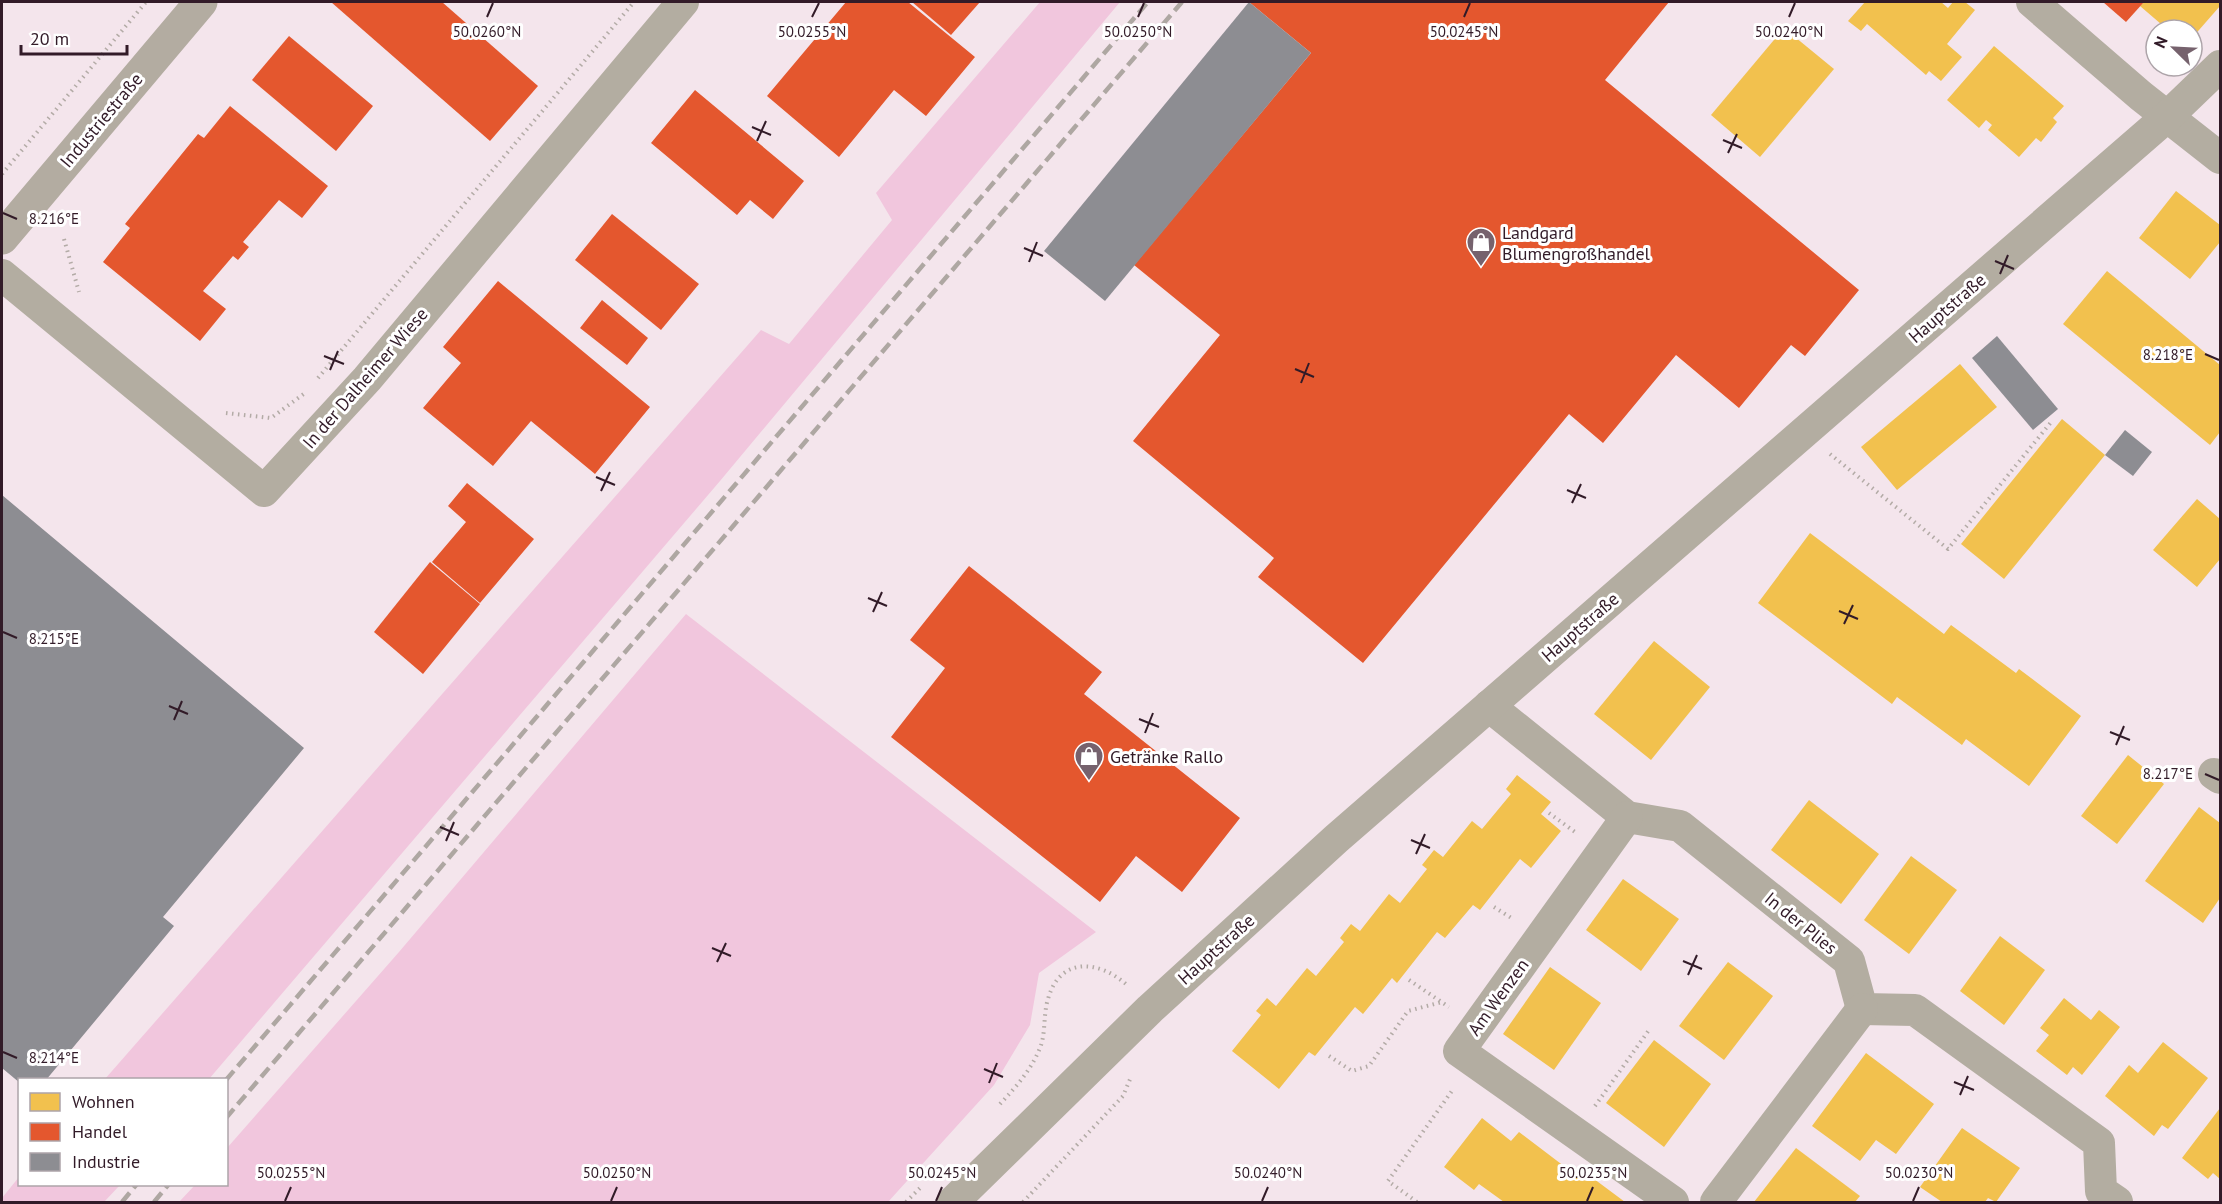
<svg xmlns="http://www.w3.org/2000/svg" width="2222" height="1204" font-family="'PT Sans',sans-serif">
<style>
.green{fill:#f1c6dd}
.homes{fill:#f2c14e}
.shops{fill:#e4572e}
.industry{fill:#8d8d92}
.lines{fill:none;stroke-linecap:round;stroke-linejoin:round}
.path{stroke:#b3aba6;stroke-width:4;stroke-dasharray:1.5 4.5;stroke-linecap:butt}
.street{stroke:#b3ada1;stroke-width:32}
.secondary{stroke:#b3aca1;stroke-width:33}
.rail{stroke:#aea7a2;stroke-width:4.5;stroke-dasharray:12 6;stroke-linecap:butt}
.ticks{fill:none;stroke:#321b28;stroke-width:2}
.labels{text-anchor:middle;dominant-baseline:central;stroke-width:6;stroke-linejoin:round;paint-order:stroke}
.street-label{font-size:18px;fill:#321b28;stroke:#fff}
.poi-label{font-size:18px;fill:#321b28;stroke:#fff;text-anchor:start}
.ticks-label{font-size:15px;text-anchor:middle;fill:#321b28;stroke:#fff;stroke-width:6;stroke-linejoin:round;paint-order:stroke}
</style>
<rect width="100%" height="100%" fill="#f4e5ec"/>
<g class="green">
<path d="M1040,2H1120L720,481L209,1079H105L761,330L789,344L892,220L876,193Z"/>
<path d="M686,614L1096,932L1039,973L1030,1025L994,1085L888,1202H179L195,1185L226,1184L227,1148L399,952Z"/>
<path d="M19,1177L20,1184L120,1185L104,1202H2V1198Z"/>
</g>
<g class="homes">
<path d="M1865,2H1941L1948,8L1953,2H1965L1975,10L1947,44L1962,57L1941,81L1929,71L1926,75L1867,24L1861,31L1848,21Z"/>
<path d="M2144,2H2220V6L2192,38V30H2168L2140,6Z"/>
<path d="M1784,28L1834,69L1760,157L1711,115Z"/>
<path d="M1994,46L2064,106L2053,118L2057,122L2041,142L2036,138L2019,157L1988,130L1992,125L1986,120L1979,128L1947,100Z"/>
<path d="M2176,191L2220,225V242L2190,279L2139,238Z"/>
<path d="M2107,271L2220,365V432L2210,445L2063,324Z"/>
<path d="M1960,364L1997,407L1897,490L1861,447Z"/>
<path d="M2062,419L2105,455L2004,579L1961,544Z"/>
<path d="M2197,499L2220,519V559L2197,587L2153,550Z"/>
<path d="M1810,533L1944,634L1951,625L2016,673L2019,669L2081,716L2029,786L1966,739L1962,745L1897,697L1892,704L1758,603Z"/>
<path d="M1654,641L1710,687L1651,760L1594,714Z"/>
<path d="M2128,755L2164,784L2117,844L2081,816Z"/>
<path d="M1517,775L1551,802L1541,814L1561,831L1531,868L1520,859L1480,910L1473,905L1445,938L1437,932L1397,983L1392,978L1363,1014L1355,1007L1315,1056L1309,1052L1279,1089L1232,1051L1261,1015L1256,1011L1267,998L1276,1006L1307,968L1316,976L1344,942L1340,938L1351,924L1360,931L1389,894L1400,903L1427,869L1422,865L1434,850L1443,857L1472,821L1482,829L1511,794L1506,789Z"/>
<path d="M1809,800L1879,854L1841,904L1771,850Z"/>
<path d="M2199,807L2220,823V898L2203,923L2145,881Z"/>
<path d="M1911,856L1957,890L1909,954L1864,920Z"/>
<path d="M1623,879L1679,919L1641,971L1586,930Z"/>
<path d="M2000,936L2045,970L2004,1025L1960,991Z"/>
<path d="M1728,962L1773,996L1724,1060L1679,1026Z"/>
<path d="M1550,967L1601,1003L1554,1070L1503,1034Z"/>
<path d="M2064,998L2091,1020L2099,1010L2120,1027L2082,1075L2073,1067L2067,1075L2036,1051L2049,1035L2040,1028Z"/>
<path d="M1654,1040L1711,1084L1664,1147L1606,1103Z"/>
<path d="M2163,1042L2208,1078L2168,1129L2162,1125L2154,1136L2105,1096L2129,1065L2138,1073Z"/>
<path d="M1866,1053L1934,1104L1896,1154L1876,1140L1860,1161L1812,1126Z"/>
<path d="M2220,1108V1179L2213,1173L2208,1179L2182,1158Z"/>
<path d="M1482,1118L1511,1141L1519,1132L1577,1176L1582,1170L1625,1202H1504L1479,1184L1474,1190L1444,1167Z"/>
<path d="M1962,1128L2020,1168L1996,1202L1988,1198L1985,1202H1942L1920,1187Z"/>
<path d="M1796,1148L1860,1196L1855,1202H1754Z"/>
</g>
<g class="shops">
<path d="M331,2H442L538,86L490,141Z"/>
<path d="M846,2H908L975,57L926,116L894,90L839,157L767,96Z"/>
<path d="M912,2H980L951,35Z"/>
<path d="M1249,2H1669L1605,80L1859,290L1805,356L1791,345L1739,408L1676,355L1603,443L1569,414L1363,663L1258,577L1274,558L1133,441L1220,335L1134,265L1311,53Z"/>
<path d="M2103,2H2144L2126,22Z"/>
<path d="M289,36L373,106L336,151L252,80Z"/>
<path d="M695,90L804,181L773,219L750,200L737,215L651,143Z"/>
<path d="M230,106L328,186L302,218L279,200L243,242L249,247L238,260L233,256L203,291L226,309L200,341L103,262L130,228L125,224L198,134L204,138Z"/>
<path d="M612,214L699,284L661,330L575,260Z"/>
<path d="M498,281L650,407L595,474L531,421L493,466L423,408L461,363L443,347Z"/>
<path d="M602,300L648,338L627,365L580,328Z"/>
<path d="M467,483L534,539L480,603L432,562L466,522L448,506Z"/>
<path d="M430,562L480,604L423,674L374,632Z"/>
<path d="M969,566L1102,672L1084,694L1240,818L1182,892L1136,856L1100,902L891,737L945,668L910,640Z"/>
</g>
<g class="industry">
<path d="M1249,2L1311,53L1105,301L1044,251Z"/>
<path d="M1997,336L2058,409L2033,430L1972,358Z"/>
<path d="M2125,430L2152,452L2133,476L2105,455Z"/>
<path d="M2,495L304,748L163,917L174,926L46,1080H20V1083L2,1068Z"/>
</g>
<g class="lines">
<g class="path">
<path d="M2,174L146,2"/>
<path d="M64,239L79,292"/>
<path d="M318,378L634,2"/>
<path d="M226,413L271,418L305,393"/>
<path d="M1830,454L1948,549L2052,421"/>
<path d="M1549,813L1575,832"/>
<path d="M1494,907L1513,919"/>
<path d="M1409,980L1449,1007"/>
<path d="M1329,1056L1352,1071L1369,1066L1408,1011L1442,1002"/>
<path d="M1000,1104C1016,1087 1031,1070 1040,1048C1046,1033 1043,1015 1048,999C1060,956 1099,960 1127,985"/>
<path d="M1595,1106L1649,1030"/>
<path d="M906,1202L920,1188"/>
<path d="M1023,1202L1123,1096L1131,1077"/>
<path d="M1417,1202L1388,1181L1454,1088"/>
</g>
<g class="street">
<path d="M2032,2L2141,96L2220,158"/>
<path d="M2,275L264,491L367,379L683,2"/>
<path d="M1489,706L1627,817L1680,826L1849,961L1862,1009L1915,1010L2099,1143L2101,1191L2117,1202"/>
<path d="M2214,774L2220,778"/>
<path d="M1627,817L1459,1051L1673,1202"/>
<path d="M953,1202L1150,1009L1336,839L2169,115L2220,66"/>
<path d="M1716,1202L1862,1009"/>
</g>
<path class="secondary" d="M2,238L201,2"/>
<g class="rail">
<path d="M226,1080L1148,2"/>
<path d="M226,1118L1182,2"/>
<path d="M122,1202L137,1184"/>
<path d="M154,1202L169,1184"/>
</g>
</g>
<path class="ticks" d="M487,17L493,3M812,17L819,3M1138,17L1144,3M1464,17L1470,3M1789,17L1795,3M752,127L771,135M1723,140L1742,148M757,141L766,121M1728,153L1737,134M3,213L17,219M1024,248L1043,256M1995,261L2014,269M1029,262L1037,242M2000,274L2008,255M2205,354L2219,360M324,356L344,364M1295,369L1314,377M330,370L338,351M1301,383L1309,363M596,477L615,485M1567,490L1586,498M601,491L610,472M1572,503L1581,484M868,598L887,606M1839,611L1858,619M873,612L882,592M1844,624L1853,605M3,632L17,638M169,706L188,714M1139,719L1159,727M174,720L182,701M2110,732L2130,740M1145,733L1153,713M2116,745L2124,726M2205,774L2219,780M440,827L459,835M1411,840L1430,848M446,841L454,822M1416,854L1425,834M712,948L731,956M1683,961L1702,969M717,962L726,943M1688,975L1697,955M3,1052L17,1058M984,1069L1003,1077M1954,1082L1974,1090M989,1083L997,1063M1960,1095L1968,1076M285,1201L291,1187M611,1201L617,1187M936,1201L942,1187M1262,1201L1268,1187M1587,1201L1593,1187M1913,1201L1919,1187"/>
<defs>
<g id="shop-pin" transform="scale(1.5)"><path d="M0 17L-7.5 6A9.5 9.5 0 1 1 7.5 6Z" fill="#76626d" stroke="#fff"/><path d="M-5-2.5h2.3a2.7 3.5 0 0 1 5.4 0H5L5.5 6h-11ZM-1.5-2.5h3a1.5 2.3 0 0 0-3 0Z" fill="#fff"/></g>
</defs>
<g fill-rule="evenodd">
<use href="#shop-pin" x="1481" y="242"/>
<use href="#shop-pin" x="1089" y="756"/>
</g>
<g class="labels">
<g class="street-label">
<text transform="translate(101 120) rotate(-50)">Industriestraße</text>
<text transform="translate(1947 308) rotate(-41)">Hauptstraße</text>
<text transform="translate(365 378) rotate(-49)">In der Dalheimer Wiese</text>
<text transform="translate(1580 627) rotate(-41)">Hauptstraße</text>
<text transform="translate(1801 923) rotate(39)">In der Plies</text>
<text transform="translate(1216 949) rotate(-42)">Hauptstraße</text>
<text transform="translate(1498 997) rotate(-54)">Am Wenzen</text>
</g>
<g class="poi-label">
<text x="1502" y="232">Landgard<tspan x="1502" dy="21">Blumengroßhandel</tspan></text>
<text x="1110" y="756">Getränke Rallo</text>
</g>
</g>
<g class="ticks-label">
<text x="487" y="37">50.0260°N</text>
<text x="812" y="37">50.0255°N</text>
<text x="1138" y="37">50.0250°N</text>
<text x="1464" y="37">50.0245°N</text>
<text x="1789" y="37">50.0240°N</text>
<text x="54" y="224">8.216°E</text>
<text x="2168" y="360">8.218°E</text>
<text x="54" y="644">8.215°E</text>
<text x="2168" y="779">8.217°E</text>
<text x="54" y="1063">8.214°E</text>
<text x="291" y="1178">50.0255°N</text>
<text x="617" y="1178">50.0250°N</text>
<text x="942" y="1178">50.0245°N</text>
<text x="1268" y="1178">50.0240°N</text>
<text x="1593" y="1178">50.0235°N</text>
<text x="1919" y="1178">50.0230°N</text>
</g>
<rect width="2222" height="1204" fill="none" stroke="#321b28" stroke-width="6"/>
<rect x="18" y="1078" width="210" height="108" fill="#ffffff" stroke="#ada4a9" stroke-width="1.5"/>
<rect x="30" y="1093" width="30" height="18" fill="#f2c14e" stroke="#ada4a9" stroke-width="1.5"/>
<text x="72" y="1108" font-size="18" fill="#321b28">Wohnen</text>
<rect x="30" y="1123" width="30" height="18" fill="#e4572e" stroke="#ada4a9" stroke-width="1.5"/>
<text x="72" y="1138" font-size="18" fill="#321b28">Handel</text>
<rect x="30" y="1153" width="30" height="18" fill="#8d8d92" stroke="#ada4a9" stroke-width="1.5"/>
<text x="72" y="1168" font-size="18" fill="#321b28">Industrie</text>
<g transform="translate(2174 48) rotate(294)"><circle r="28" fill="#ffffff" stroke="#ada4a9" stroke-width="1.5"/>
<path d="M0-4.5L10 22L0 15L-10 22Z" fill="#76626d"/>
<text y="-9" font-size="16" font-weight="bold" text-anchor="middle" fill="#321b28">N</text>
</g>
<path d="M21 45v9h106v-9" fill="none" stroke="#321b28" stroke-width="3"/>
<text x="30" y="45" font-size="18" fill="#321b28" stroke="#ffffff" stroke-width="4.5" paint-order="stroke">20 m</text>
</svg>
